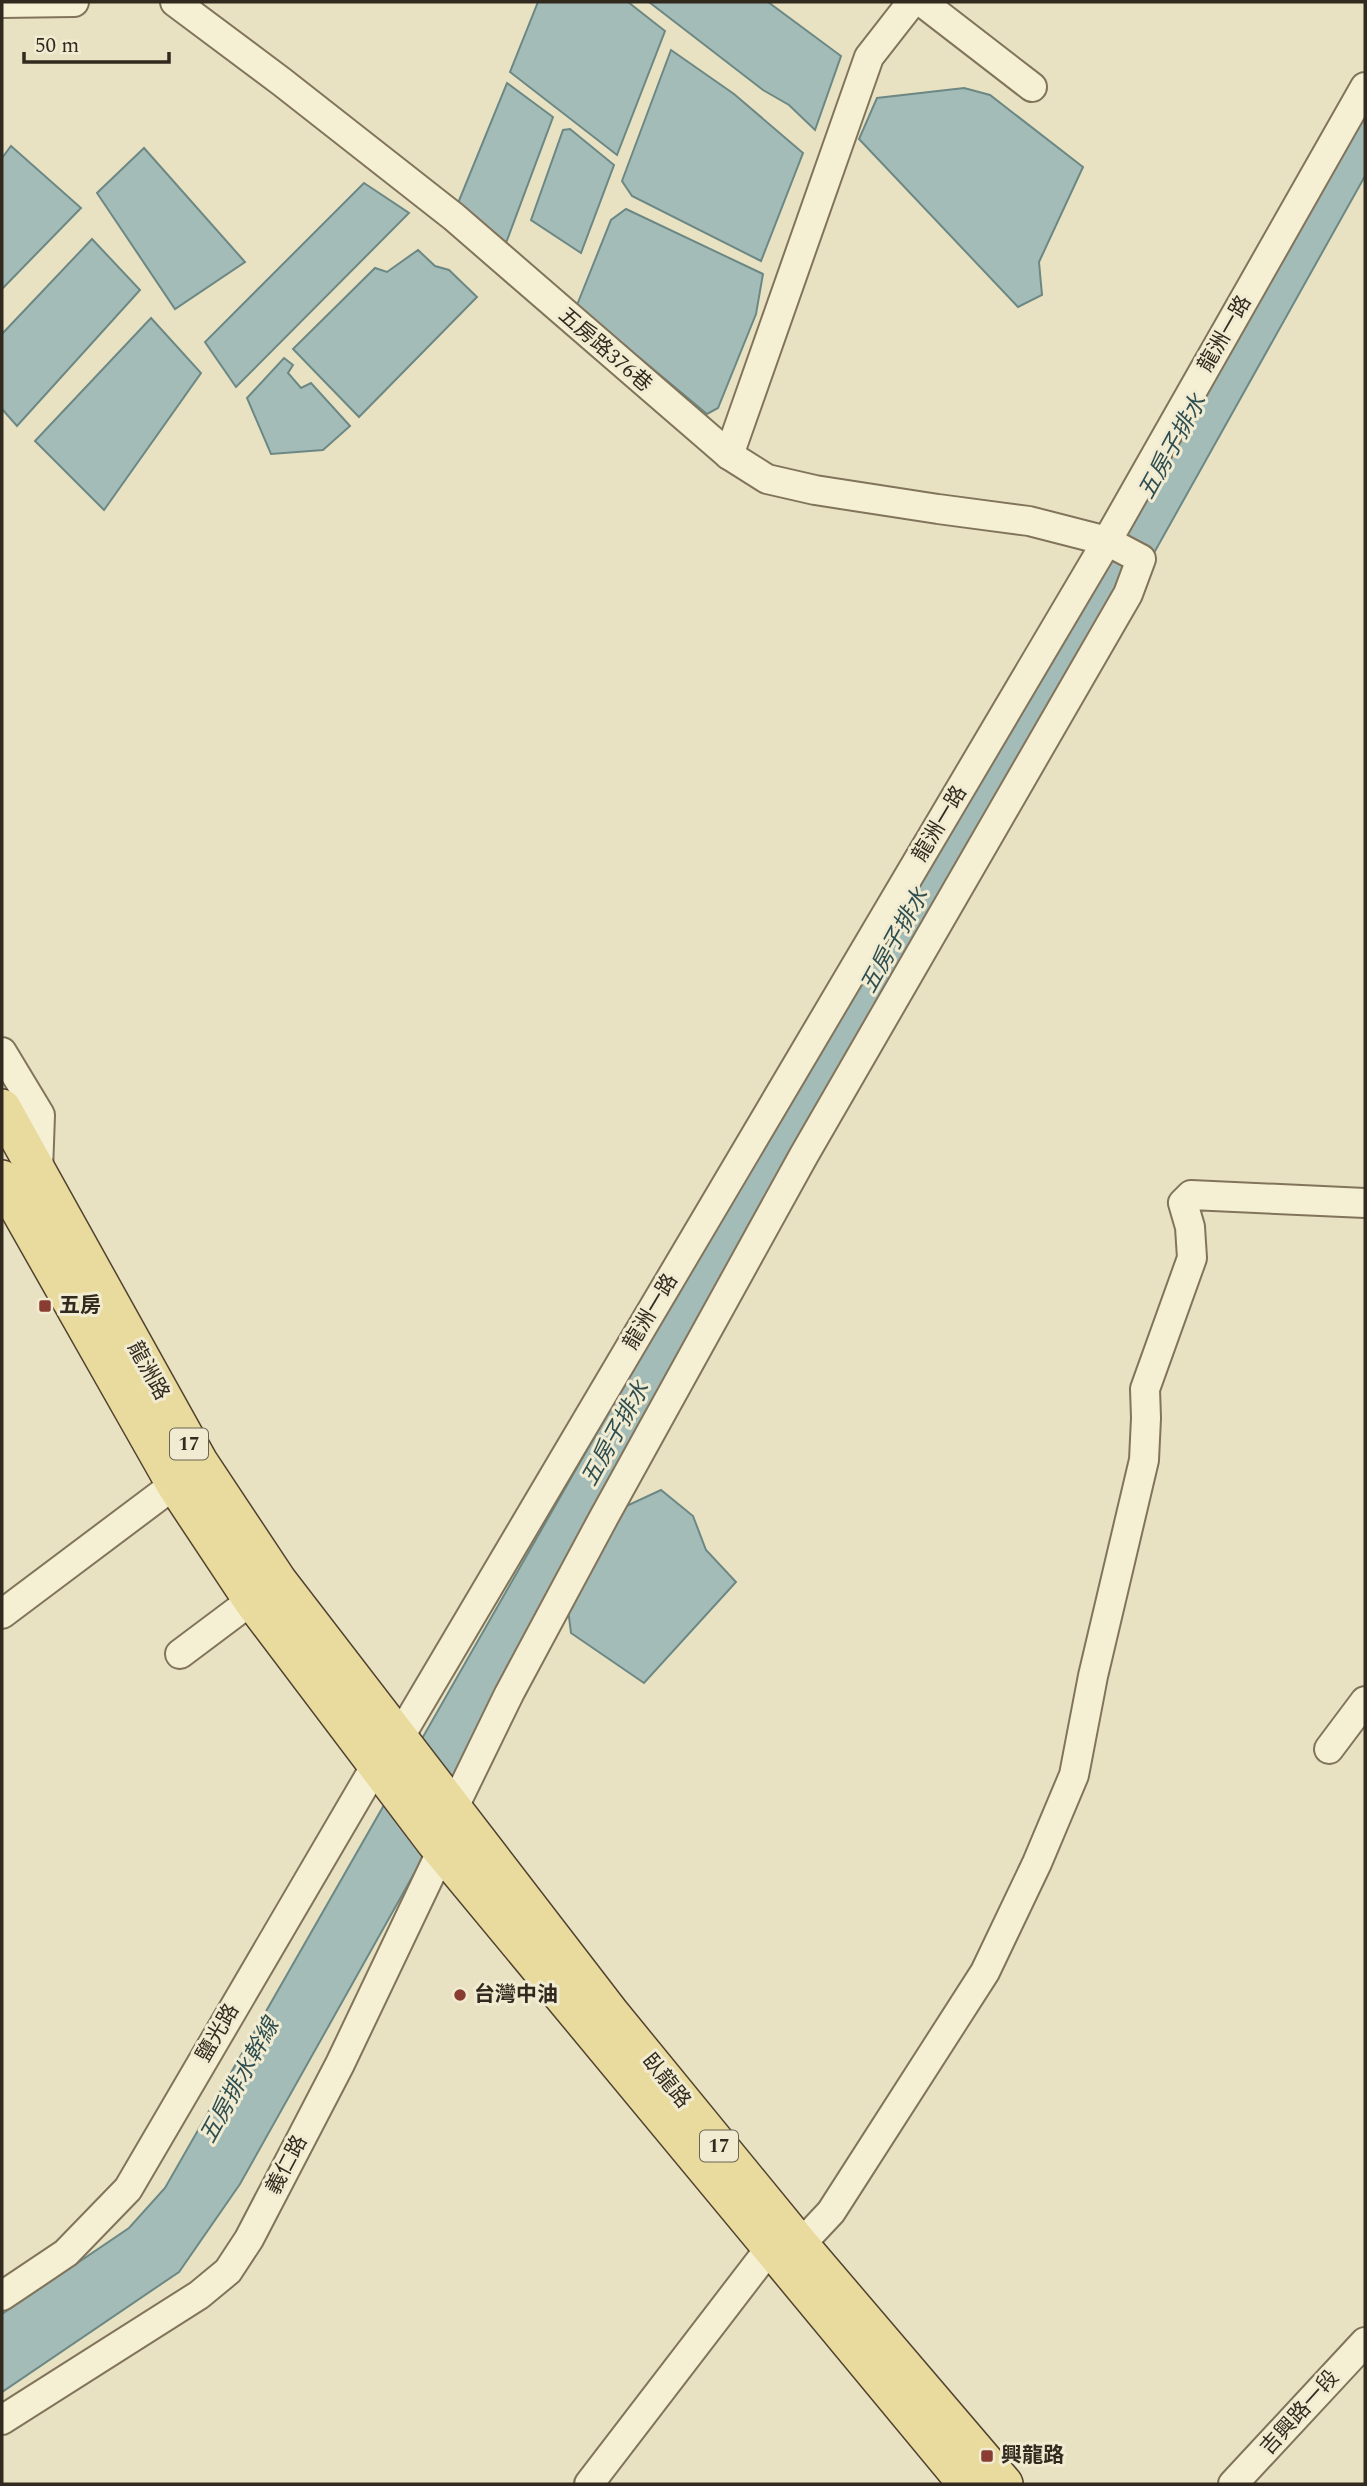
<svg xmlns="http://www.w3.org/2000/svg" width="1367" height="2486" font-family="Spectral,'Noto Sans TC',serif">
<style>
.water{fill:#a4bcb8;stroke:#6c8885;stroke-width:2}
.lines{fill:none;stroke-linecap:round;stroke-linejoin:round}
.minor-casing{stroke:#81745b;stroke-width:32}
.major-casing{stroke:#4f422f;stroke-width:40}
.minor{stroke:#f5efd4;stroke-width:28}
.major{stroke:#e9da9d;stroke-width:37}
.poi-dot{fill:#893c32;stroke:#f1ecd1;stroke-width:2.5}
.labels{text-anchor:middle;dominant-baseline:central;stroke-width:6;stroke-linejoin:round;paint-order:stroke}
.shield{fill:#f1ecd1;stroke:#6b6454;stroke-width:2}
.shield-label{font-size:19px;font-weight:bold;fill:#322a1e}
.street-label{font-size:21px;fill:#322a1e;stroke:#f1ecd1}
.poi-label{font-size:21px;font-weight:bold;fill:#322a1e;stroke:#f1ecd1;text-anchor:start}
.water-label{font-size:23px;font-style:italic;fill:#2f4e50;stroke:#f1ecd1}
</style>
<rect width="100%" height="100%" fill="#e9e2c2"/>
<g class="water">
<path d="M538,2H628L665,31L617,155L510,72Z"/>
<path d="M649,2H768L841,56L815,130L789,105L763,90Z"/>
<path d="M671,50L734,94L803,153L761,261L632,196L622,181Z"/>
<path d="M507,83L553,117L503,251L456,208Z"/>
<path d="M1365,85V176L612,1521L622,1508L661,1490L693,1516L706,1550L736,1582L644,1683L571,1633L567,1601L240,2184L179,2272L2,2392V2314L129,2228L165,2188L1359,100Z"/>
<path d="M964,88L990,95L1083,167L1039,262L1042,295L1018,307L859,139L877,98Z"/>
<path d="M570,129L614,165L581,253L531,220L563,130Z"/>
<path d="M11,146L81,208L2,289V158Z"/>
<path d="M144,148L245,262L175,309L97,193Z"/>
<path d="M364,183L409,213L236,387L205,342Z"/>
<path d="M626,209L763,274L756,314L718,408L707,414L611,334L575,310L611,220Z"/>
<path d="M92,239L140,290L17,426L2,409V334Z"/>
<path d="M418,250L435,266L449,270L477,297L359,417L293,349L375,268L387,272Z"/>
<path d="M151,318L201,373L104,510L35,441Z"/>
<path d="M284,358L293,365L288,373L301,388L311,383L350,426L323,450L271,454L247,398Z"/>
</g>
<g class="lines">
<g class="minor-casing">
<g id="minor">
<path d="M922,2L1032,87"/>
<path d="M2,3L74,2"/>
<path d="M729,455L869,57L912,2"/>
<path d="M2,1052L40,1115L38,1171"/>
<path d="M2,1614L175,1484"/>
<path d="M180,1654L252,1600"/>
<path d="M1329,1749L1365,1701"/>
<path d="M2,2296L66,2253L128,2189L376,1765L399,1738L1107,541L1365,87"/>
<path d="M2,2420L199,2295L228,2271L249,2239L340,2064L442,1850L453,1809L509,1694L604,1517L804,1155L1128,594L1141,559L1107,541L1029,521L938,509L815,490L767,479L729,455L454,217L282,82L175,2"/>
<path d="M589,2484L770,2248L800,2245L831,2212L985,1972L1037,1863L1074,1775L1093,1676L1144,1460L1146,1418L1145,1389L1192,1258L1190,1227L1183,1203L1191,1195L1365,1203"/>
<path d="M1233,2484L1365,2342"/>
</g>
</g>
<g class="major-casing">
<g id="major">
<path d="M2,1108L199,1462L278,1581L611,2014L800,2245L1004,2484"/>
<path d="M2,1179L175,1484L252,1600L435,1842L967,2484"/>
</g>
</g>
<use href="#minor" class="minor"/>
<use href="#major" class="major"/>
</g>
<g class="poi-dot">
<rect x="38" y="1299" width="14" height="14" rx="3.5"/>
<circle cx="460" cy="1995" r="7"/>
<rect x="980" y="2449" width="14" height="14" rx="3.5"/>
</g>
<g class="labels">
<g class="shield">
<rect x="170" y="1428.5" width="38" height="31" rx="5"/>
<rect x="700" y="2130.5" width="38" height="31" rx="5"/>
</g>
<g class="shield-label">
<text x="189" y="1444">17</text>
<text x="719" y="2146">17</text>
</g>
<g class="street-label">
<text transform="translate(1225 334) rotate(-60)">龍洲一路</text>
<text transform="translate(605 350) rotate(41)">五房路376巷</text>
<text transform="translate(940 824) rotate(-59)">龍洲一路</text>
<text transform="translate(651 1312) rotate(-59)">龍洲一路</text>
<text transform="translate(148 1371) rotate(61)">龍洲路</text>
<text transform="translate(218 2033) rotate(-60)">鹽光路</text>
<text transform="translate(666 2081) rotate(51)">臥龍路</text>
<text transform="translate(287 2165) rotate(-62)">義仁路</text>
<text transform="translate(1300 2413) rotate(-48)">吉興路一段</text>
</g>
<g class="poi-label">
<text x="59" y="1306">五房</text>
<text x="474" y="1995">台灣中油</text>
<text x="1001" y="2456">興龍路</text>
</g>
<g class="water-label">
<text transform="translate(1173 447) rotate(-61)">五房子排水</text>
<text transform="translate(895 941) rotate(-61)">五房子排水</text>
<text transform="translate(616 1434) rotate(-61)">五房子排水</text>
<text transform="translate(240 2081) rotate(-61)">五房排水幹線</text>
</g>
</g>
<rect width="1367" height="2486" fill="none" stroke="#322a1e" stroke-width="7"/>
<path d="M24 52v10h145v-10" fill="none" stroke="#322a1e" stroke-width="3.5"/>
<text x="35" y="52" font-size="21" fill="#322a1e" stroke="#f1ecd1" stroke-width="5" paint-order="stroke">50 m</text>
</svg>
